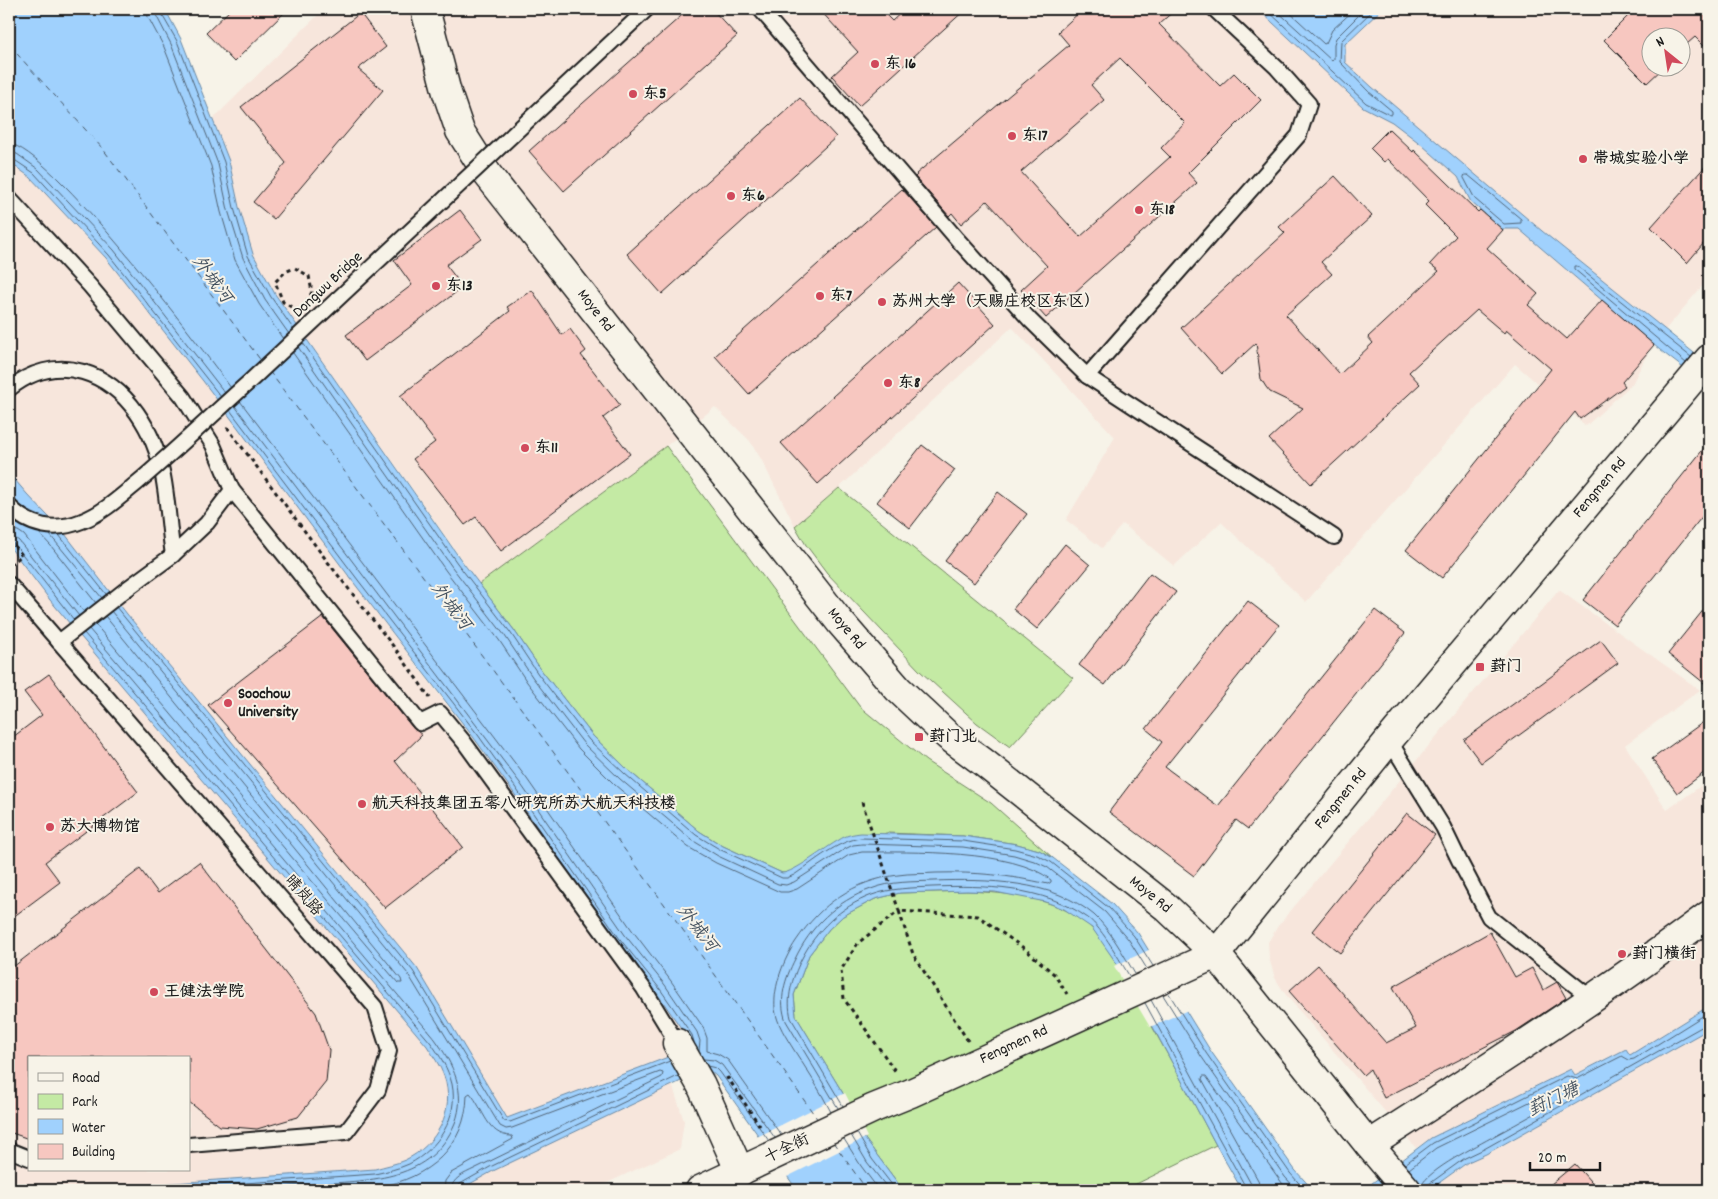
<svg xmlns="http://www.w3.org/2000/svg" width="1718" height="1199" font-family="Dekko,'LXGW WenKai TC',sans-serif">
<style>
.built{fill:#f7e6dc;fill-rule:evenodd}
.green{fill:#c4eaa4;stroke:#708360}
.water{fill:#a0d1fd;stroke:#6b89a3}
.pier{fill:#f7f3e8}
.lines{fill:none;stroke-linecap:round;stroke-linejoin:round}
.shore{stroke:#516476;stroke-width:1}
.ferry{stroke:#445260;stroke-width:1;stroke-dasharray:6 5;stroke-linecap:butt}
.building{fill:#f7c7c0;stroke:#1c1c1c;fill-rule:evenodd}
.lane-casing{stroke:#1c1c1c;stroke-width:18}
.street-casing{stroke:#1c1c1c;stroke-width:31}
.secondary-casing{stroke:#1c1c1c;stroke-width:31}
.path{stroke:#1c1c1c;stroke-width:3;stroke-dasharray:4 4;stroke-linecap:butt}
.lane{stroke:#f7f3e8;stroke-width:14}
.street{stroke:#f7f3e8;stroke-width:28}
.secondary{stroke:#f7f3e8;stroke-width:28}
.lane-bridge-casing{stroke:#1c1c1c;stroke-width:18;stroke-linecap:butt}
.lane-bridge{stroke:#f7f3e8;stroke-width:14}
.poi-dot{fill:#d1495b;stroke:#f7f3e8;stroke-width:2}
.labels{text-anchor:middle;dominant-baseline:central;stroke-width:4;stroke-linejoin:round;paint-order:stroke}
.poi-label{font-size:16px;font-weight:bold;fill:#1c1c1c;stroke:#f7f3e8;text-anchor:start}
.street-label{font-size:16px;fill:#1c1c1c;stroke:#f7f3e8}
.water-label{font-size:18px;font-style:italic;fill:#445260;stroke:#f7f3e8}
</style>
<rect width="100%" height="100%" fill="#f7f3e8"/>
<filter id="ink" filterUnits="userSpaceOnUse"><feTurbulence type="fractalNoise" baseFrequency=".02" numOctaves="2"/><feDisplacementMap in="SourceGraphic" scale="10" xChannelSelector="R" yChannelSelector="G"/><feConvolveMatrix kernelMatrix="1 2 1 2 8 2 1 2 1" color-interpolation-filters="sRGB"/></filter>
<g filter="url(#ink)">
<g class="built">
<path d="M324,9H1709V278L1665,330L1542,231L1534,242L1653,343L1632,384L1586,426L1515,364L1306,602L1221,522L1174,566L1123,524L1102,548L1066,520L1115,437L1012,327L839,488L795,526L761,459L750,441L715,407L666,446L479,584L275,294L253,254L239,207L229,161L213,119ZM1650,38H1680V68H1650Z"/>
<path d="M9,162L30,177L106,258L203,381L354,583L511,789L547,842L656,992L688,1038L684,1051L507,1118L419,1158L375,1169L73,1190H9ZM29,1058H189V1170H29Z"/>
<path d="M1559,590L1700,690L1625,745L1667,810L1709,780V1006L1630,1056L1626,1049L1575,1075L1571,1069L1431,1138L1416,1148L1286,995L1275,978L1269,958L1268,942L1278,926Z"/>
<path d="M1709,1029V1190H1449L1441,1182L1468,1162L1486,1154Z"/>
<path d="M672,1084L684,1121L680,1149L592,1190H459L493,1171Z"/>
</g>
<g class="green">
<path d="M666,446L860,707L926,761L991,803L1053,858L1039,850L1017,844L963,836L886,833L789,872L782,873L723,846L699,831L628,770L593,736L542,671L514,630L479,584Z"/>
<path d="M839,488L1073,678L1010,747L977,723L920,671L827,573L806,545L795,526Z"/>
<path d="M967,891C1008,893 1053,897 1086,923C1100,933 1116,963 1125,979C1157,1033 1186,1089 1216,1145L1124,1190H903L865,1139L844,1095L796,1016L794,995L809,955L829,929L843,916L875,899L900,893Z"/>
</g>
<g class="water">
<path d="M9,9H165L181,39L229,161L239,207L253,254L275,294L461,560L514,630L542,671L593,736L628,770L699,831L723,846L782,873C794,873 826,847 839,840C846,835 853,834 861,833L963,836L1017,844L1039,850L1053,858L1112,904L1138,933L1210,1050L1295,1170L1313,1190H1242L1216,1145L1146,1014L1115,961L1092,928L1064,909L1046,902L995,892L967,891L900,893L875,899L843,916L829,929L809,955L794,995L796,1016L844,1095L865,1139L903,1190H797L716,1076L710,1071H702L493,1171L459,1190H73L375,1169C385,1166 396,1164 405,1160C437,1145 456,1110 444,1076C440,1065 433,1056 427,1046L101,661L50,600L9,546V473L27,494L65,534L127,614L417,968L507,1118L684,1051L688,1038L656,992L616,942L511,789L474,738L354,583L203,381L106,258L30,177L9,162Z"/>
<path d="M1258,9H1382L1345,44V62L1372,87L1542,231L1709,365V388L1660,350L1519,229H1502L1471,202L1458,177L1422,145L1392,122L1363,107Z"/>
<path d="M1709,1006V1029L1486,1154L1468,1162L1429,1190H1363L1431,1138L1571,1069L1575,1075L1626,1049L1630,1055Z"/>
</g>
<g class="pier">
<path d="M1151,949L1188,1010L1150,1027L1114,966Z"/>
<path d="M845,1093L867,1137L785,1178L757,1137Z"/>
</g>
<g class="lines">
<g class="shore">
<path d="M147,9L148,17L164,47L211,166L221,212L235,260L259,304L283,339"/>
<path d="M154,9L156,15L171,44L218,164L228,210L243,258L265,300L289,334"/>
<path d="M161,9V13L177,41L224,162L234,208L248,256L271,297L294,330"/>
<path d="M1266,9L1366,103L1390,115L1392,114V111L1368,91L1340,62L1341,41L1374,9"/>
<path d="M1275,9L1332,61L1334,59V44L1336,38L1365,9"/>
<path d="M1286,9L1324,44L1326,43L1332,30L1355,9"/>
<path d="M9,144C49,146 201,347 231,388"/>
<path d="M9,152L17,154L38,169L114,250L225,393"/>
<path d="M9,158L13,159L34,173L109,255L221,397"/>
<path d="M1465,175H1468L1521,219V223L1504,224L1475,199L1464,178Z"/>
<path d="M303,343L457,563L510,632L538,674L589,740L625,774L696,835L721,850L782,878H787L794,875C815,861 837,841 861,838L963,841L1015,849L1037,855L1051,862L1109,908L1134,936L1153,966"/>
<path d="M298,347L452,567L505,636L533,678L584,744L620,779L692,840L718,856L778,884L786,885L794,882L845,849L853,845L862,844L963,847L1014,855L1034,861L1047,867L1105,912L1129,940L1147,969"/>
<path d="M293,353L446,571L499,640L527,682L579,749L615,785L688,847L716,863L780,892H788L797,889L849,855L862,852C910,852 1014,849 1051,880V882L1048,884C1008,875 977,872 936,873C923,874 910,873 898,875C853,881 821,904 796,941C784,959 773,986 775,1009C777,1024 786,1037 794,1050C807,1070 820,1090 831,1112"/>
<path d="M1686,363L1574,269V266H1577L1691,357"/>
<path d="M240,401L527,779L632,930L671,981L703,1027L707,1038V1051L718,1054L728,1060L781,1135"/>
<path d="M235,406L520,783L625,935L665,985L697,1032L700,1041L699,1051"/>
<path d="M230,410L358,580L478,735L515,787L620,939L660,989L692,1035L694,1042"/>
<path d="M9,529L18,531L24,535L84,612"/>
<path d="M38,532L51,546L96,603"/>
<path d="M50,535L102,598"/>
<path d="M59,535L106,594"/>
<path d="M9,537L15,538L19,541L79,616"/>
<path d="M9,543L14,544L19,550L74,620"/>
<path d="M116,607L413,971L504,1121L510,1122L670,1061"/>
<path d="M111,611L408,974L500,1126L506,1129L512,1128L660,1072L663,1073L662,1077L474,1169C464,1174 452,1178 451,1190"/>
<path d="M95,624L398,983H402L401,979L105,616"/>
<path d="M89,629L435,1039C453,1064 467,1092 455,1123C431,1181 371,1180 319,1184C290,1186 261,1188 232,1190"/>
<path d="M84,633L431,1043C440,1056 448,1068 452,1084C459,1117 438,1149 409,1164C398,1169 387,1171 375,1174L144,1190"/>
<path d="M1168,992L1206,1053L1290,1173L1305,1190"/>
<path d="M1163,995L1201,1056L1285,1177L1297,1190"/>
<path d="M1151,1000L1251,1184L1252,1190"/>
<path d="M1145,1003L1245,1186L1246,1190"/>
<path d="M704,1059L714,1060L722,1065L775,1138"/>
<path d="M707,1066L716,1068L720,1072L769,1141"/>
<path d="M843,1106L791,1018C786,998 792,979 801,960C816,930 840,907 872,895C891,888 912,888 932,887C985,885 1043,886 1088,918C1103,929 1120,961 1130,977"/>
<path d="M838,1108L786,1021C778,1000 785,979 795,959C810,927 836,901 871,889C891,881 913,882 934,881C986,879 1053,880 1094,915C1109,928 1125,957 1135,974"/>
<path d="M857,1133L872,1159L896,1190"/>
<path d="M851,1135L867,1162L889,1190"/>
<path d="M844,1139L861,1166L879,1190"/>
<path d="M1405,1164L1433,1143L1567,1076L1577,1079L1622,1056L1629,1060L1634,1059L1709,1012"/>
<path d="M1409,1169L1436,1148L1566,1084L1577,1087L1576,1090C1549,1106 1522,1121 1494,1136C1477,1146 1429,1169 1421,1186"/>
<path d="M337,1190C351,1189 366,1190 379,1187C428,1178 466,1147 467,1095L470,1093C484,1109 487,1136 512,1136L513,1139L451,1173L445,1181L444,1190"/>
<path d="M457,1190L460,1184L490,1167L678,1076"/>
<path d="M1260,1190L1258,1180L1202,1079L1203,1076H1206L1287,1190"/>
<path d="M1427,1190L1429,1184L1465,1158L1484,1149L1705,1025H1709"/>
</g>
<g class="ferry">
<path d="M9,45L103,149L262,362"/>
<path d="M269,371C455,618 640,866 818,1120"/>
<path d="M833,1142L867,1190"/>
</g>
</g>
<g class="building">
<path d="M231,9H288L234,62L206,33Z"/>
<path d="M689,9H712L737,36L564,191L529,151Z"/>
<path d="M819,9H880L892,21L905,9H966L859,106L832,76L858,52Z"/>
<path d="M1083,9H1176L1159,24L1220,86L1234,73L1261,100L1188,173L1197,183L1046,318L1021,290L1047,266L987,201L961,224L952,213L949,216L915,177L917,175L916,174L1069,45L1058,32ZM1120,58L1185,123L1161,148L1170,157L1080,237L1021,172L1104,100L1091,85Z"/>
<path d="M1635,9H1709V51L1695,37L1680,50V38H1650V68H1663L1647,83L1604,40Z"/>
<path d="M360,13L386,47L358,69L383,90L274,219L253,202L286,163L241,107Z"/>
<path d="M800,98L836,137L662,294L627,254Z"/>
<path d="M1389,129L1413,152L1414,150L1478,212L1480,210L1503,230L1487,248L1538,294L1528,305L1567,339L1602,300L1654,345L1622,382L1625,386L1580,419L1575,412L1442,578L1406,550L1551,369L1506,330L1504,333L1477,310L1409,372L1420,384L1311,484L1269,439L1303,408L1270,392L1266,387L1261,379L1256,343L1222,374L1181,328L1285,233L1279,227L1335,176L1372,216L1321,262L1332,274L1286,315L1340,374L1373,343L1368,337L1439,271L1430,264L1456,236L1425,205L1429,201L1388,159L1384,162L1370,148Z"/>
<path d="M1709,162V237L1687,263L1651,227Z"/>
<path d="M902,189L936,227L749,394L715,356Z"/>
<path d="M460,210L482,239L446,265L463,287L365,361L346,335L412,285L394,260Z"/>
<path d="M958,283L995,324L818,484L781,443Z"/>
<path d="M532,290L562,335L570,329L586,351L581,355L620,405L603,418L630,454L501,551L476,517L465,525L413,459L435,442L400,396L510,311L507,307Z"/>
<path d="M1709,442V508L1615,625L1583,600Z"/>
<path d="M922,445L955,470L910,528L877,502Z"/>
<path d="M998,492L1027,514L974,583L945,561Z"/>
<path d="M1065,544L1090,565L1037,629L1013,609Z"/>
<path d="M1150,573L1176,592L1105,685L1079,665Z"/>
<path d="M1248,601L1279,625L1165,767L1218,806L1375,610L1405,633L1248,829L1236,820L1194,876L1109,812L1162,742L1146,729Z"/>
<path d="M1709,603V687L1668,654Z"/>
<path d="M323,617L413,728L422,735L395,761L463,847L385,908L208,705Z"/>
<path d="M1601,640L1618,663L1481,763L1464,740Z"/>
<path d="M49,674L138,792L45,862L60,882L9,920V740L42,715L24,692Z"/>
<path d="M1709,718V769L1677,793L1652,759Z"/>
<path d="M1407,813L1435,835L1340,953L1312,931Z"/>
<path d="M199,862L316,1013L329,1050L326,1082L298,1117L257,1129L220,1126L189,1102V1058H29V1139L9,1132V970L140,869L158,893Z"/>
<path d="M1490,932L1515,977L1532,968L1543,990L1557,982L1566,998L1516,1031L1384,1098L1370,1069L1363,1075L1289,991L1318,965L1386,1043L1416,1028L1393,987Z"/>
<path d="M1575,1164L1598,1190H1544Z"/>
</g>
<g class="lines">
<g class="lane-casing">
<g id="lane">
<path d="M760,9L957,239L1030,320L1087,376L1334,537"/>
<path d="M9,198L90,286L183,397L213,445L232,490L420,723L440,713L464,742L644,989L677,1043"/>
<path d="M1087,376L1299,135L1309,104L1277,68L1214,9"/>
<path d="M9,389C30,372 56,364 83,372C128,385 155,433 163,476C168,502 169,529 173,555"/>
<path d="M9,584L375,1007L389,1051L378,1090L346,1132L189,1145"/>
<path d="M59,642L124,591L173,555L207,523L232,490"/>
<path d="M1389,740L1443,827L1459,860L1489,917L1592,999"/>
<path d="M9,1150L29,1158"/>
</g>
</g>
<g class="street-casing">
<g id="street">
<path d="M677,1043L701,1085L740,1172"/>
<path d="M1369,1145C1484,1071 1600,997 1709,915"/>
</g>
</g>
<g class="secondary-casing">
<g id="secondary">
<path d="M425,9L447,93L460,131L488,175L840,622L898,689L948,736L983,762L1166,907L1216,954L1369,1145L1407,1190"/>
<path d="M700,1190L874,1108L911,1093L1216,954L1389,740L1709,359"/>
</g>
</g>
<g class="path">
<path d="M298,311L283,302L275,282L285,272L295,268L309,276L312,292L307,301"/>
<path d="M227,427L327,561L400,655L430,698"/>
<path d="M9,539L22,555L10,565"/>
<path d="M862,802L899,911L858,943L841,970L844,999L896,1072"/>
<path d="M968,1041L913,954L899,911L978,916L1025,949L1054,974L1067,994"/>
<path d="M726,1079L728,1078L760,1126"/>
<path d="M802,1185L806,1190"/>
</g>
<use href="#lane" class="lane"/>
<use href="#street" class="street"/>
<use href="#secondary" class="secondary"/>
<g class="lane-bridge-casing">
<path id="lane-bridge" d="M9,506C29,527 55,532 82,521C103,513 120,497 137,483C175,451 211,416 248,383C382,259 515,134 647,9"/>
</g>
<use href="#lane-bridge" class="lane-bridge"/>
</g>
</g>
<g class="poi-dot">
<circle cx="875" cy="64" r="5"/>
<circle cx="633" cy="94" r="5"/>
<circle cx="1012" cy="136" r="5"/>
<circle cx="1583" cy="159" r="5"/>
<circle cx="731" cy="196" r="5"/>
<circle cx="1139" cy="210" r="5"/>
<circle cx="436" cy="286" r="5"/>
<circle cx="820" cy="296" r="5"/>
<circle cx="882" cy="302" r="5"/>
<circle cx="888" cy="383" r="5"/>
<circle cx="525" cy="448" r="5"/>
<rect x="1475" y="662" width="10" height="10" rx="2.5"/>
<circle cx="228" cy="703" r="5"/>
<rect x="914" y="732" width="10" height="10" rx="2.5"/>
<circle cx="362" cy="804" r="5"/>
<circle cx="50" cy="827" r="5"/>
<circle cx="1622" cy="954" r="5"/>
<circle cx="154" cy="992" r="5"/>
</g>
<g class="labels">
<g class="poi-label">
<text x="885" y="64">东 16</text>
<text x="643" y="94">东5</text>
<text x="1022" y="136">东17</text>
<text x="1593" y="159">带城实验小学</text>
<text x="741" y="196">东6</text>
<text x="1149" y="210">东18</text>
<text x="446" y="286">东13</text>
<text x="830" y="296">东7</text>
<text x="892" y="302">苏州大学（天赐庄校区东区）</text>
<text x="898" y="383">东8</text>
<text x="535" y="448">东11</text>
<text x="1490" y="667">葑门</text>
<text x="238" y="694">Soochow<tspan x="238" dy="18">University</tspan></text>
<text x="929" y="737">葑门北</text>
<text x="372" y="804">航天科技集团五零八研究所苏大航天科技楼</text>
<text x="60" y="827">苏大博物馆</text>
<text x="1632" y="954">葑门横街</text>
<text x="164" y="992">王健法学院</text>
</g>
<g class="street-label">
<text transform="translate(328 285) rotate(-43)">Dongwu Bridge</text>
<text transform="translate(595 311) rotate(52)">Moye Rd</text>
<text transform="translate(1600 488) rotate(-50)">Fengmen Rd</text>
<text transform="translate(846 629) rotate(50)">Moye Rd</text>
<text transform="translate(1341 799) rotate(-51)">Fengmen Rd</text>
<text transform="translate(1150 895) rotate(39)">Moye Rd</text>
<text transform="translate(303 896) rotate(49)">晴岚路</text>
<text transform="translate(1014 1045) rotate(-25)">Fengmen Rd</text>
<text transform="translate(787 1149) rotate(-26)">十全街</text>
</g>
<g class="water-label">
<text transform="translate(211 280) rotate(54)">外城河</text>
<text transform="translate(450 607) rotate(53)">外城河</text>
<text transform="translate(696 929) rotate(52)">外城河</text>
<text transform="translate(1554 1101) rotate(-25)">葑门塘</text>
</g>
</g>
<rect width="1718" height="1199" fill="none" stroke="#f7f3e8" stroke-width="30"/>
<rect x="15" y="15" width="1688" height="1169" fill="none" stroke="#1c1c1c" stroke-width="2" filter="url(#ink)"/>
<rect x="28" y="1056" width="162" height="115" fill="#f7f3e8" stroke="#9f9d96"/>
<rect x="38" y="1073" width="25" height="8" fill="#f7f3e8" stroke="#9f9d96"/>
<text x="72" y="1082" font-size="15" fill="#1c1c1c">Road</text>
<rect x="38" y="1094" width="25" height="15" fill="#c4eaa4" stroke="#9f9d96"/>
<text x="72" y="1106" font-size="15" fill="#1c1c1c">Park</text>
<rect x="38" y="1119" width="25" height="15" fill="#a0d1fd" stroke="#9f9d96"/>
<text x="72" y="1132" font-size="15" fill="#1c1c1c">Water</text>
<rect x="38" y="1144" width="25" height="15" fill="#f7c7c0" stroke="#9f9d96"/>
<text x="72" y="1156" font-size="15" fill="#1c1c1c">Building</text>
<g transform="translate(1666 52) rotate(330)"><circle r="24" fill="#f7f3e8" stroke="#9f9d96"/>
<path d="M0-4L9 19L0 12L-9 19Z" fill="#d1495b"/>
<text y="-8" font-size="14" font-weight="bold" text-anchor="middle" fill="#1c1c1c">N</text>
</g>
<path d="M1530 1162v8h70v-8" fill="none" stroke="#1c1c1c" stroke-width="2.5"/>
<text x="1538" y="1162" font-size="15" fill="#1c1c1c" stroke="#f7f3e8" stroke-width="4" paint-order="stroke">20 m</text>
</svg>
